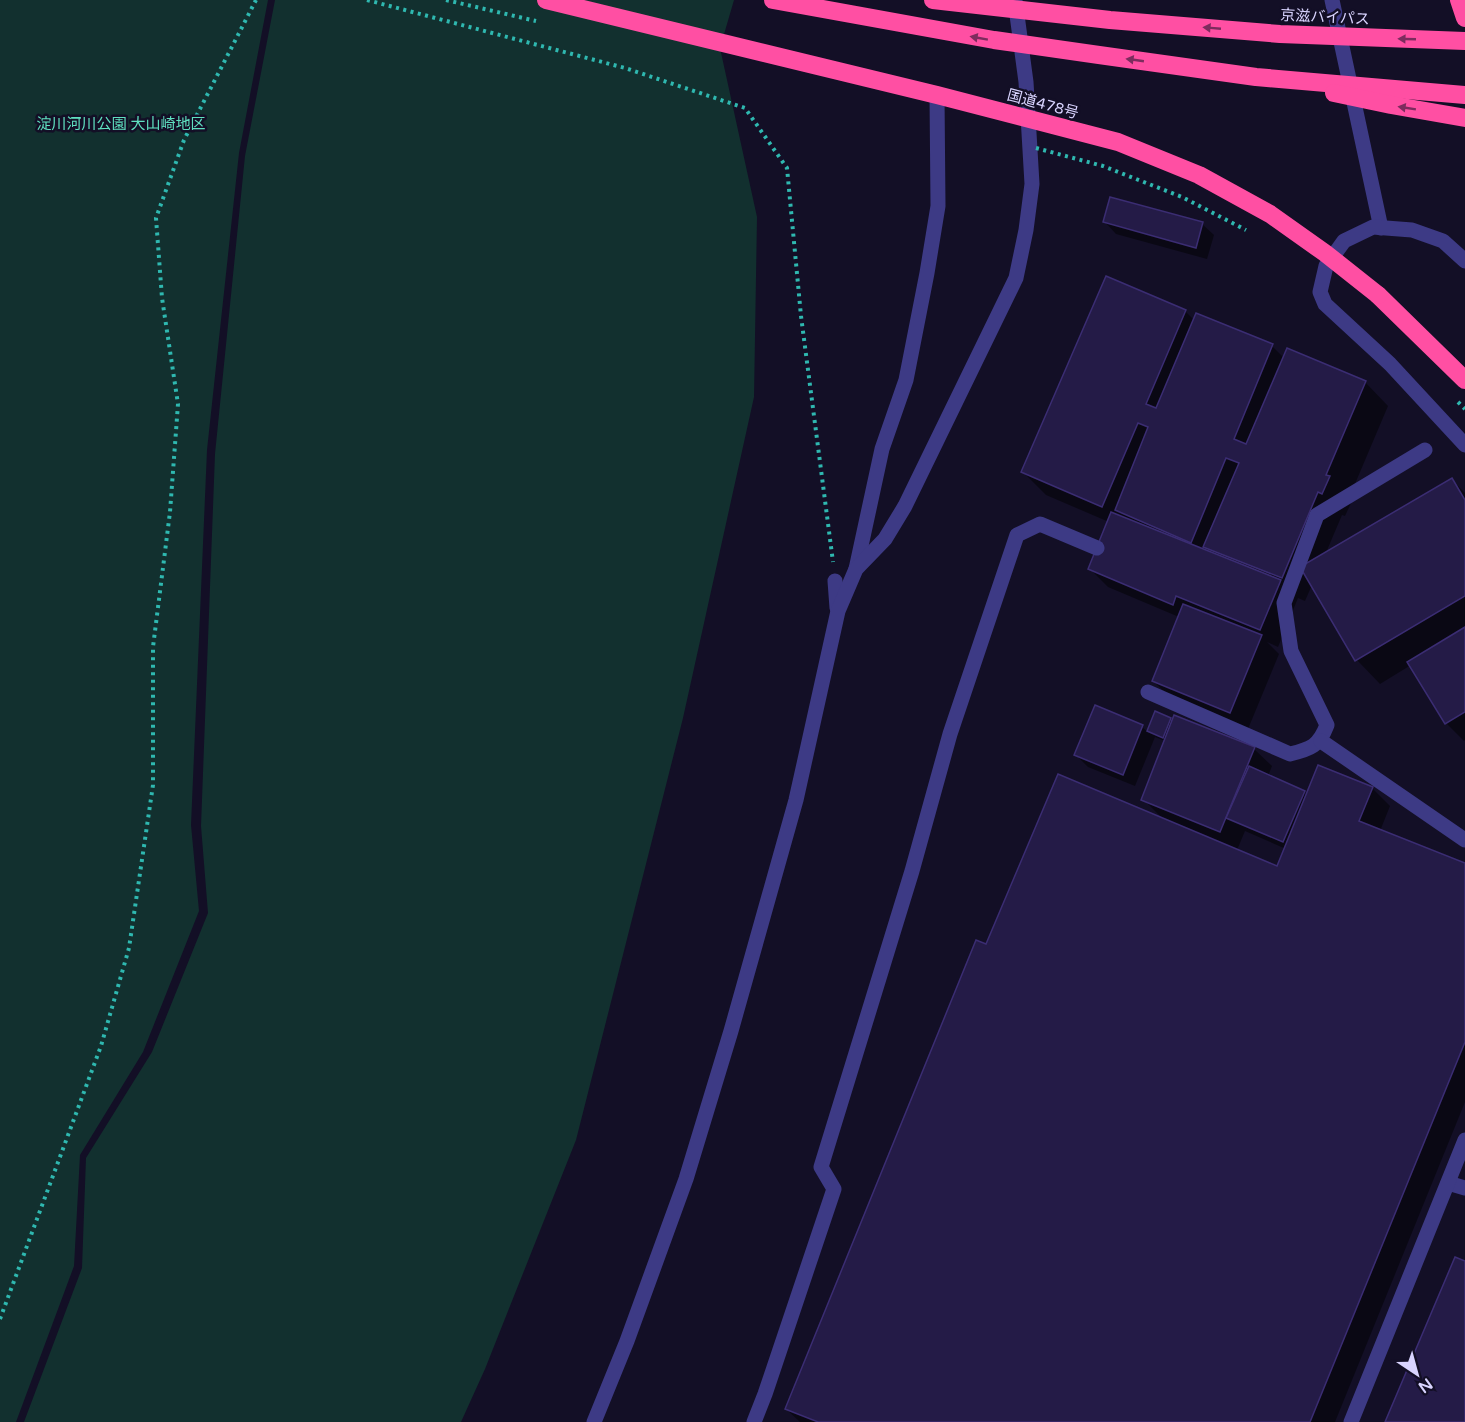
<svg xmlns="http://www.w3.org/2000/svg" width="1465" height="1422" font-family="'Varela Round','Noto Sans JP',sans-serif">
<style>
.green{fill:#12302f}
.shadow{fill:#0007;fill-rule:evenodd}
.building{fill:#241b47;stroke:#3b2d73;stroke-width:1.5}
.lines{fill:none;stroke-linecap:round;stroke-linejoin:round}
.path{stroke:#2fb8b0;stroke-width:4;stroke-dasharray:3 4.5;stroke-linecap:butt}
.minor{stroke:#3d3a85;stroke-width:15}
.highway{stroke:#ff4fa3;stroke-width:18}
.path-bridge{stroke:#2fb8b0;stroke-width:4;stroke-dasharray:3 4.5;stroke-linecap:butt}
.highway-bridge{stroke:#ff4fa3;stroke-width:18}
.oneway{fill:#7d2c5e}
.labels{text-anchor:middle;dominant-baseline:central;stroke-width:5;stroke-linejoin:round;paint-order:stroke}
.street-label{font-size:15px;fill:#d9d4ff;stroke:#130f26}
.park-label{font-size:15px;fill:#5fe0c0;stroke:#130f26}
</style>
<rect width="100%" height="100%" fill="#130f26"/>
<g class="green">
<path d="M0,0H268L239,153L207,450L191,825L199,911L143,1052L80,1155L74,1266L16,1422H0Z"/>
<path d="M275,0H734L720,48L757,217L754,397L683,718L576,1140L485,1369L461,1422H24L82,1268L86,1158L152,1052L208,913L201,826L215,454L245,156Z"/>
</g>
<g class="shadow">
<path d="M1105,222L1202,224L1214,235L1207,259L1116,234Z"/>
<path d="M1185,311L1194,320L1272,346L1284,358L1365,382L1388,406L1349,498L1352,501L1345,516L1342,515L1325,555L1452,480L1465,493V740L1464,741L1446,723L1411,665L1380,684L1357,660L1312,585L1305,601L1298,598L1278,647L1267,642L1279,654L1248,729L1171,698L1153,681L1179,617L1108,587L1090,569L1109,522L1046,495L1023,472Z"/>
<path d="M1096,707L1142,727L1148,732L1156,713L1173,722L1254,749L1272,766L1268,776L1304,792L1307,795L1319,766L1372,788L1390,806L1380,831L1465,865V1102L1335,1422H800L786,1409L986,946L1163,819L1143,799L1165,741L1155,737L1135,786L1088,767L1076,755ZM1245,831L1286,849L1278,868L1237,850Z"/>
</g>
<g class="building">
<path d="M1110,197L1203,222L1196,248L1103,222Z"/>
<path d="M1106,276L1186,310L1146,404L1156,408L1196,313L1273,344L1234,439L1246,444L1287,348L1366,381L1326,475L1330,476L1322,494L1318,492L1282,578L1203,547L1239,463L1226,458L1191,543L1115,510L1148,427L1138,423L1102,507L1021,472Z"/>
<path d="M1452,478L1465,500V596L1355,661L1300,567Z"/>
<path d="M1111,512L1281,580L1260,630L1176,596L1173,605L1088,569Z"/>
<path d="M1183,604L1262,635L1230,713L1152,681Z"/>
<path d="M1465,627V712L1445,724L1407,662Z"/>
<path d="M1095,705L1143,725L1123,775L1074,755Z"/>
<path d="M1155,711L1171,718L1163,738L1147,731Z"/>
<path d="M1174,715L1255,747L1220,832L1141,800Z"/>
<path d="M1318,765L1373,787L1359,821L1465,863V1042L1310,1422H818L785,1409L976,940L986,944L1058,774L1277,866Z"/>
<path d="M1249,766L1305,791L1283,842L1226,818Z"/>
<path d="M1455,1257L1465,1261V1422H1385Z"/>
</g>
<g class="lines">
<g class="path">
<path d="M367,0L625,68L745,108L787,168L801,316L833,562"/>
<path d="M446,0L536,21"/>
<path d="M1458,402L1465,409"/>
<path d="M0,1319L101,1046L129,948L153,785V647L170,512L178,404L162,298L156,218L184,140L256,0"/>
</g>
<g class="minor">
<path d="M1332,0L1381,228"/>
<path d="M1465,261L1443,241L1412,230L1373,227L1344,241L1326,266L1320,292L1325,304L1390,364L1465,445"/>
<path d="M856,569L882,449L906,380L927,273L938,206L937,95"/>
<path d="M835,581L837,608"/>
<path d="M1148,692L1290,754C1311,749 1319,746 1327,725L1291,651L1284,603L1317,515L1425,450"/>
<path d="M1321,741L1465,840"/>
<path d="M1448,1183L1465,1188"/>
<path d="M594,1422L627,1341L686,1179L731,1031L796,800L838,611L856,569L885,539L905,506L1016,278L1026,230L1032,184L1026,82L1015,0"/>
<path d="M754,1422L765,1394L834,1189L821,1167L912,871L950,734L1017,535L1040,524L1097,548"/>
<path d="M1351,1422L1465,1140"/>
</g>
<g class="highway">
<path d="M1459,0L1465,18"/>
<path d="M1378,295L1465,380"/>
</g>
<path class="path-bridge" d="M1036,148L1103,166L1182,197L1246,230"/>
<g class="highway-bridge">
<path d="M546,0L937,95L1118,142L1199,175L1270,214L1325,253L1378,295"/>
<path d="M773,0L994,40L1099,55L1256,77L1465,95"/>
<path d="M933,0L1110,20L1280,34L1465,41"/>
<path d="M1334,93L1391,105L1465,118"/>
</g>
</g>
<defs><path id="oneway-solid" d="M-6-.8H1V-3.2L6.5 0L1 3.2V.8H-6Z" transform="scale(1.5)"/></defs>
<g class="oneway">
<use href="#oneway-solid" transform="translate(1212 28) rotate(-175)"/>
<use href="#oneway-solid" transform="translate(979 38) rotate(-170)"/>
<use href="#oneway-solid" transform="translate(1407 39) rotate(-178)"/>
<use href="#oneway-solid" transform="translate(1135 60) rotate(-172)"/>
<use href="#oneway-solid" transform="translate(1407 108) rotate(-171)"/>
</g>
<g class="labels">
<g class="street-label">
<text transform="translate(1325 17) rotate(3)">京滋バイパス</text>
<text transform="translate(1043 104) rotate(15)">国道478号</text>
</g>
<g class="park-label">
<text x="121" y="124">淀川河川公園 大山崎地区</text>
</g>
</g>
<g transform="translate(1417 1374) rotate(144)" stroke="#130f26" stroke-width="4.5" paint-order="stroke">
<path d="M0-4.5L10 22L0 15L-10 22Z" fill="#d9d4ff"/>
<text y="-9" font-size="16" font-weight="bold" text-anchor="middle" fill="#d9d4ff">N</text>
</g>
</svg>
